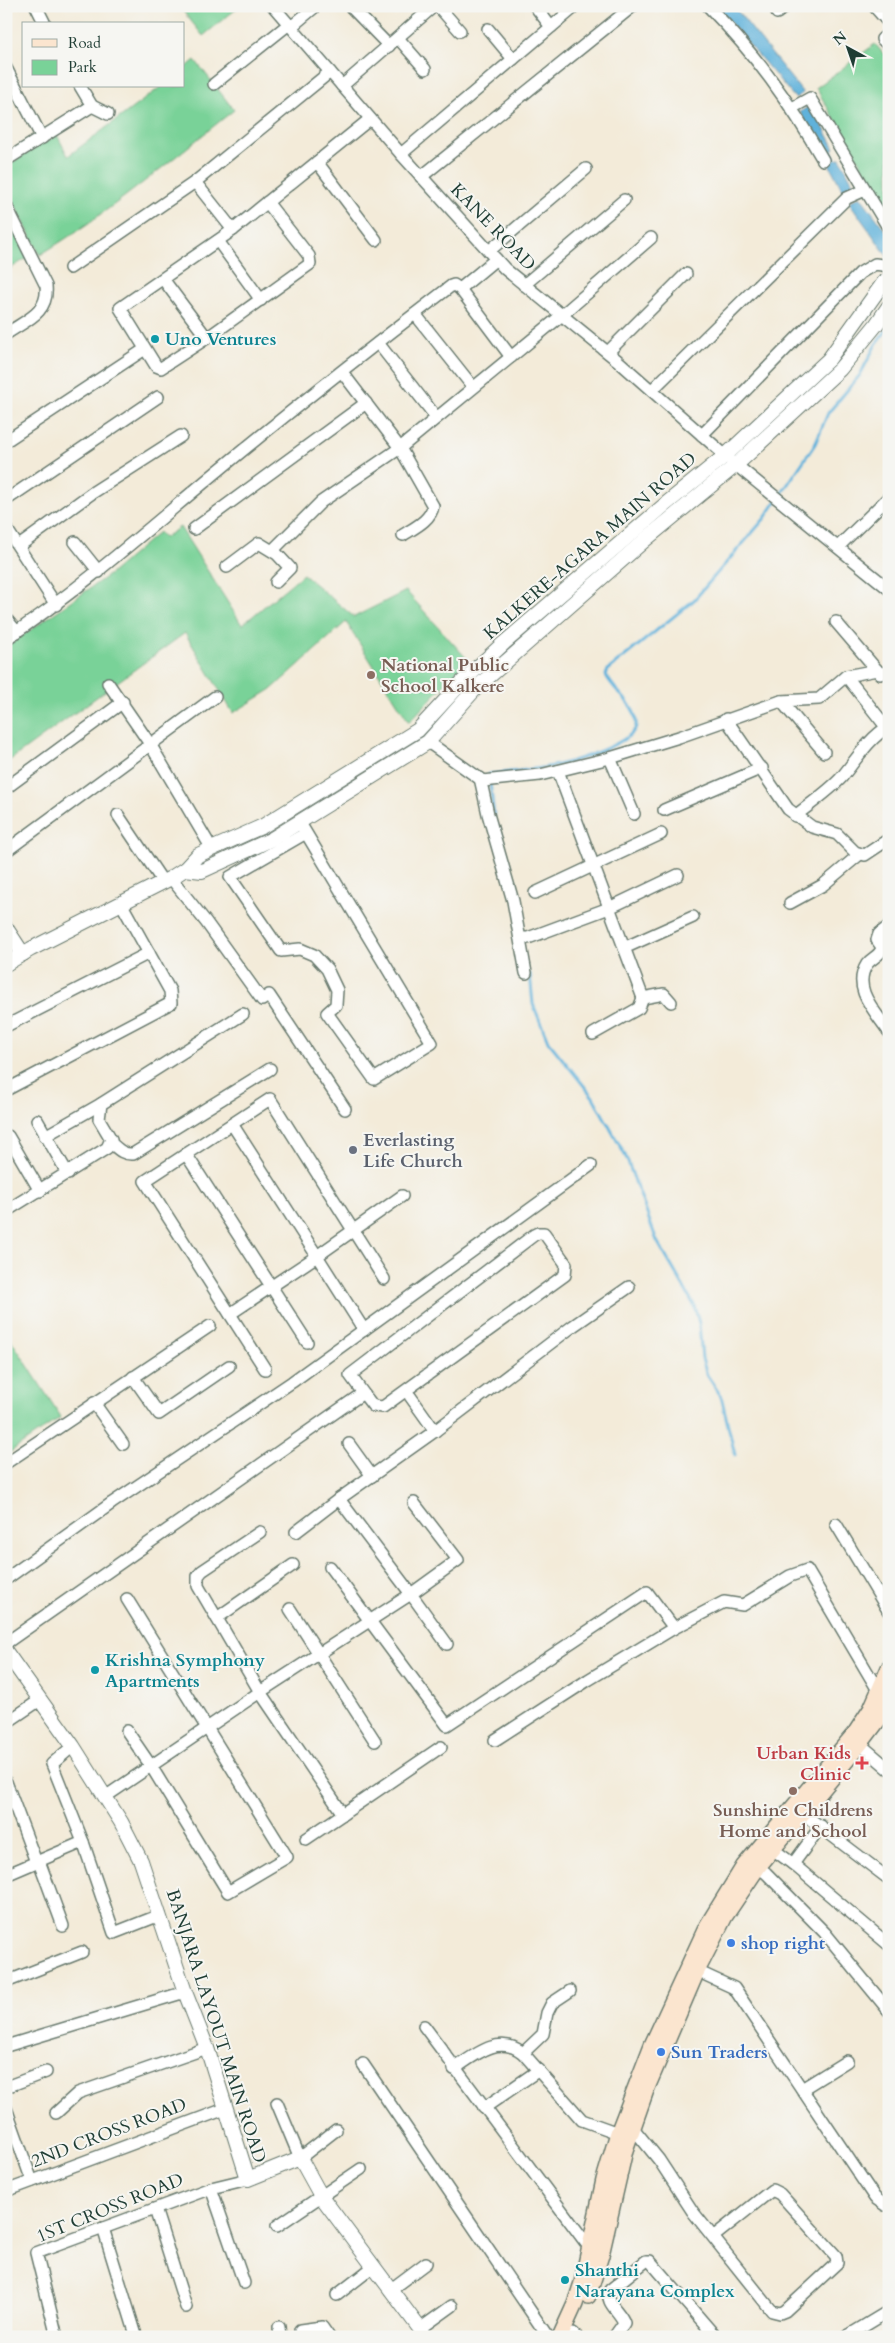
<svg xmlns="http://www.w3.org/2000/svg" width="895" height="2343" font-family="Cardo,serif">
<style>
.green{fill:#79d298;stroke:#4c8866}
.water{fill:#60b2db;stroke:#407888}
.lines{fill:none;stroke-linecap:round;stroke-linejoin:round}
.stream{stroke:#60b2db;stroke-width:3}
.minor-casing{stroke:#697a6e;stroke-width:14}
.tertiary-casing{stroke:#697a6e;stroke-width:16}
.secondary-casing{stroke:#697a6e;stroke-width:18}
.minor{stroke:#fff;stroke-width:11}
.tertiary{stroke:#fff;stroke-width:14}
.secondary{stroke:#fbe5cf;stroke-width:15}
.culture-dot{fill:#0f9aa8;stroke:#f6f6f2;stroke-width:2}
.education-dot{fill:#8d6e63;stroke:#f6f6f2;stroke-width:2}
.worship-dot{fill:#6b7280;stroke:#f6f6f2;stroke-width:2}
.health-dot{fill:#e0444e;stroke:#f6f6f2;stroke-width:2}
.shop-dot{fill:#3f7fe0;stroke:#f6f6f2;stroke-width:2}
.labels{text-anchor:middle;dominant-baseline:central;stroke-width:4;stroke-linejoin:round;paint-order:stroke}
.street-label{font-size:18px;fill:#1f3d34;stroke:#f6f6f2}
.culture-label{font-size:18px;font-weight:bold;fill:#0d838f;stroke:#f6f6f2;text-anchor:start}
.education-label{font-size:18px;font-weight:bold;fill:#785e54;stroke:#f6f6f2;text-anchor:start}
.worship-label{font-size:18px;font-weight:bold;fill:#5b616d;stroke:#f6f6f2;text-anchor:start}
.health-label{font-size:18px;font-weight:bold;fill:#be3a42;stroke:#f6f6f2;text-anchor:end}
.shop-label{font-size:18px;font-weight:bold;fill:#366cbe;stroke:#f6f6f2;text-anchor:start}
</style>
<rect width="100%" height="100%" fill="#f6f6f2"/>
<filter id="ink" filterUnits="userSpaceOnUse"><feTurbulence type="fractalNoise" baseFrequency=".02" numOctaves="2"/><feDisplacementMap in="SourceGraphic" scale="10" xChannelSelector="R" yChannelSelector="G"/><feConvolveMatrix kernelMatrix="1 2 1 2 8 2 1 2 1" color-interpolation-filters="sRGB"/></filter>
<filter id="wash" filterUnits="userSpaceOnUse"><feTurbulence type="fractalNoise" baseFrequency=".0096" numOctaves="4" result="noise"/><feDisplacementMap in="SourceGraphic" scale="20" xChannelSelector="R" yChannelSelector="G"/><feGaussianBlur stdDeviation="1.12" result="paint"/><feColorMatrix in="noise" values="0 0 0 0 0 0 0 0 0 0 0 0 0 0 0 0 0 1.4 0 .05"/><feComposite in="paint" operator="in"/></filter>
<g filter="url(#wash)">
<rect width="100%" height="100%" fill="#f3ebd9"/>
<g class="green">
<path d="M179,6H240L203,36Z"/>
<path d="M875,44L889,60V212L816,88Z"/>
<path d="M195,60L234,110C171,160 109,213 40,255L6,187V166L57,135L68,156L162,86H184V69Z"/>
<path d="M6,213L29,257L6,271Z"/>
<path d="M180,527L242,625L303,574L354,617L406,591L468,660L409,722L346,622L272,689L233,713L185,633L6,763V647L110,574L159,532L164,538Z"/>
<path d="M6,1332L61,1417L6,1455Z"/>
</g>
<g class="water">
<path d="M716,6H732L740,14L803,93L795,98Z"/>
<path d="M811,105L835,148L823,153L800,112Z"/>
<path d="M840,158L855,187L844,193L829,164Z"/>
<path d="M860,196L889,235L888,257L849,202Z"/>
</g>
<g class="lines">
<g class="stream">
<path d="M829,147L837,164"/>
<path d="M494,816L489,774C512,772 535,770 557,765C572,762 636,742 636,725C637,703 615,694 606,675L608,670L694,600L765,518L815,444L828,413L860,375L876,344L889,327"/>
<path d="M510,874L515,883L518,898"/>
<path d="M530,974L533,1004L548,1041L593,1097L626,1157L657,1241L694,1305L699,1323L702,1359L707,1375L721,1396L735,1455"/>
</g>
</g>
</g>
<g filter="url(#ink)">
<g class="lines">
<g class="minor-casing">
<g id="minor">
<path d="M36,6L45,24"/>
<path d="M273,6L401,154L505,269L617,360L736,465L889,589"/>
<path d="M350,6L389,46"/>
<path d="M438,6L460,31"/>
<path d="M535,6L551,27"/>
<path d="M708,6C756,55 789,101 823,160"/>
<path d="M874,6L889,23"/>
<path d="M777,13L786,6"/>
<path d="M291,27L316,6"/>
<path d="M488,29L513,59"/>
<path d="M889,33L882,39L889,46"/>
<path d="M398,38L425,69"/>
<path d="M6,68L42,138"/>
<path d="M214,84L289,24"/>
<path d="M80,86L92,106L108,114"/>
<path d="M342,86L434,6"/>
<path d="M792,108L810,98L889,229"/>
<path d="M401,154L576,6"/>
<path d="M6,160L92,106"/>
<path d="M317,162L376,240"/>
<path d="M421,177L633,6"/>
<path d="M195,182L233,230"/>
<path d="M267,202L309,256L310,264L207,338L161,368L156,366L120,308L233,230L370,119"/>
<path d="M6,205L46,286C49,313 26,320 6,334"/>
<path d="M218,241L261,300"/>
<path d="M489,251L586,169"/>
<path d="M70,268L195,182L330,72"/>
<path d="M163,279L207,338"/>
<path d="M524,285L624,200"/>
<path d="M460,289L496,259"/>
<path d="M415,314L473,387"/>
<path d="M378,343L436,417"/>
<path d="M608,352L686,274"/>
<path d="M342,372L400,448L433,506C431,520 414,528 403,535"/>
<path d="M652,390L847,198L865,190"/>
<path d="M702,435L860,273L875,264L889,266"/>
<path d="M6,441L142,351"/>
<path d="M6,500L158,397"/>
<path d="M6,528L56,605"/>
<path d="M194,529L366,403"/>
<path d="M75,542L99,572"/>
<path d="M19,546L92,493L181,436"/>
<path d="M838,547L889,497"/>
<path d="M273,550L321,502L400,448L562,315L651,238"/>
<path d="M227,567L259,543L277,554L290,568L276,582"/>
<path d="M7,620L17,632"/>
<path d="M836,622L877,670"/>
<path d="M6,639C82,588 149,528 219,470C295,407 373,346 451,286L454,285L460,289L511,357"/>
<path d="M846,676L887,728"/>
<path d="M108,683L150,744L212,849"/>
<path d="M781,701L824,752"/>
<path d="M726,719L788,809L812,827L837,834L855,852L865,855L889,839"/>
<path d="M428,742L483,781L540,775L610,758L679,737L781,701L819,699L846,676L877,670L880,674L889,671"/>
<path d="M610,758L634,814"/>
<path d="M558,771L643,998"/>
<path d="M480,778L488,814L513,901L526,973"/>
<path d="M6,788L123,702"/>
<path d="M664,810L762,768"/>
<path d="M118,815L163,882"/>
<path d="M795,816C810,804 828,792 841,778C857,759 867,740 889,726"/>
<path d="M300,823L432,1043L374,1079L327,1013L336,1005L337,990L327,969L314,955L300,949L281,951L230,877L306,833"/>
<path d="M6,851L215,697"/>
<path d="M171,878L206,922L262,1000L269,995L345,1109"/>
<path d="M535,893L661,834"/>
<path d="M790,903L823,885L860,854"/>
<path d="M889,926L879,934L877,940L882,947C881,956 872,957 867,964C851,989 876,1012 889,1032"/>
<path d="M520,938H528L609,908L678,875"/>
<path d="M624,948L693,917"/>
<path d="M643,998L664,994L671,1002"/>
<path d="M6,1026L149,953"/>
<path d="M593,1034L639,1008L643,998"/>
<path d="M6,1090L171,1003L170,991L121,903"/>
<path d="M37,1120L68,1174"/>
<path d="M232,1124L317,1256L402,1196"/>
<path d="M8,1136L40,1191"/>
<path d="M45,1136L101,1104"/>
<path d="M111,1143C118,1149 123,1155 133,1154L270,1069"/>
<path d="M186,1154L307,1342"/>
<path d="M6,1211L107,1148L111,1139L99,1119L101,1104L243,1014"/>
<path d="M230,1314L317,1256L364,1330"/>
<path d="M265,1369L145,1181L270,1099L384,1279"/>
<path d="M133,1377L159,1414L229,1366"/>
<path d="M410,1396L435,1431"/>
<path d="M94,1403L123,1444"/>
<path d="M349,1444L372,1476"/>
<path d="M6,1463L210,1326"/>
<path d="M414,1503L458,1560L411,1594L447,1644"/>
<path d="M836,1524L889,1612"/>
<path d="M260,1532L202,1571L198,1576V1586L260,1692L343,1814L441,1747"/>
<path d="M296,1532L339,1499"/>
<path d="M330,1567L447,1725L647,1592L674,1628L588,1680L495,1740"/>
<path d="M6,1579L112,1503L292,1382L591,1165"/>
<path d="M290,1609L375,1741"/>
<path d="M217,1618L293,1565"/>
<path d="M674,1628L724,1602L743,1605L790,1576L807,1570L879,1692L883,1693"/>
<path d="M6,1643L363,1393L350,1375L534,1235L538,1233H544L566,1264L565,1275L383,1407L373,1406L363,1393"/>
<path d="M6,1723L40,1700"/>
<path d="M127,1731L151,1766L228,1892L287,1857L127,1599"/>
<path d="M860,1744L889,1769"/>
<path d="M73,1746L52,1764L83,1842L114,1933L160,1915"/>
<path d="M6,1782L36,1862"/>
<path d="M105,1797L260,1692L411,1594L339,1499L435,1431L573,1326L629,1287"/>
<path d="M797,1809L889,1879"/>
<path d="M306,1839L343,1814"/>
<path d="M774,1850L793,1864L889,1945"/>
<path d="M39,1861L63,1926"/>
<path d="M793,1864L821,1826"/>
<path d="M758,1867L766,1873L825,1933L889,2011"/>
<path d="M6,1875L83,1842"/>
<path d="M691,1971H697L734,1988L875,2198L885,2205H889"/>
<path d="M6,1982L82,1952"/>
<path d="M424,2026L592,2251"/>
<path d="M6,2046L185,1992"/>
<path d="M523,2053L543,2034L547,2013L552,2003L570,1991"/>
<path d="M363,2064L548,2337"/>
<path d="M454,2069C476,2054 499,2034 523,2053L582,2120L618,2133L633,2128L659,2160L693,2212L772,2311L780,2313L785,2311L837,2263L836,2256L780,2194L772,2190L713,2237"/>
<path d="M6,2087L46,2072"/>
<path d="M802,2089L847,2061"/>
<path d="M277,2103L300,2158L336,2130"/>
<path d="M6,2108L32,2181"/>
<path d="M484,2108L539,2070"/>
<path d="M56,2113L78,2093L207,2048"/>
<path d="M211,2188L244,2283"/>
<path d="M6,2191L225,2109"/>
<path d="M155,2209L186,2307"/>
<path d="M277,2226L361,2169"/>
<path d="M103,2228L136,2335"/>
<path d="M390,2290L426,2263"/>
<path d="M337,2295L373,2267"/>
<path d="M279,2327L280,2337"/>
<path d="M420,2329L452,2306"/>
<path d="M300,2330L322,2327L329,2337"/>
<path d="M573,2333L577,2337"/>
<path d="M57,2337L36,2253L211,2188L248,2179"/>
<path d="M614,2337L624,2323C621,2312 604,2303 610,2290L646,2261H650L716,2337"/>
<path d="M846,2337L889,2311"/>
</g>
</g>
<g class="tertiary-casing">
<g id="tertiary">
<path d="M185,869L202,871L272,839L428,742L476,688L646,539L736,465L840,369L876,325L889,306"/>
<path d="M6,928L23,954"/>
<path d="M6,964L31,949L171,878L185,869L198,855L263,826L418,730L466,678L504,643L667,503L726,455L829,359L884,282L889,280"/>
<path d="M6,1652L73,1746L121,1822L141,1861L185,1992L207,2048L248,2179L300,2158L321,2196L426,2337"/>
</g>
</g>
<g class="secondary-casing">
<g id="secondary">
<path d="M588,2296L601,2255L625,2150L646,2090L697,1971L725,1916L758,1867L860,1744L879,1719L889,1698"/>
<path d="M560,2337L575,2304L582,2283L604,2180L618,2133L652,2045L707,1926L744,1866L856,1732L871,1709L889,1668"/>
</g>
</g>
<use href="#minor" class="minor"/>
<use href="#tertiary" class="tertiary"/>
<use href="#secondary" class="secondary"/>
</g>
</g>
<g class="culture-dot">
<circle cx="155" cy="339" r="5"/>
<circle cx="95" cy="1670" r="5"/>
<circle cx="565" cy="2280" r="5"/>
</g>
<g class="education-dot">
<circle cx="371" cy="675" r="5"/>
<circle cx="793" cy="1791" r="5"/>
</g>
<circle class="worship-dot" cx="353" cy="1150" r="5"/>
<path class="health-dot" d="M859.5 1755.5h5v5h5v5h-5v5h-5v-5h-5v-5h5z"/>
<g class="shop-dot">
<circle cx="731" cy="1943" r="5"/>
<circle cx="661" cy="2052" r="5"/>
</g>
<g class="labels">
<g class="street-label">
<text transform="translate(493 227) rotate(46)">KANE ROAD</text>
<text transform="translate(590 546) rotate(-41)">KALKERE-AGARA MAIN ROAD</text>
<text transform="translate(216 2026) rotate(72)">BANJARA LAYOUT MAIN ROAD</text>
<text transform="translate(109 2133) rotate(-21)">2ND CROSS ROAD</text>
<text transform="translate(110 2208) rotate(-22)">1ST CROSS ROAD</text>
</g>
<g class="culture-label">
<text x="165" y="339">Uno Ventures</text>
<text x="105" y="1660">Krishna Symphony<tspan x="105" dy="21">Apartments</tspan></text>
<text x="575" y="2270">Shanthi<tspan x="575" dy="21">Narayana Complex</tspan></text>
</g>
<g class="education-label">
<text x="381" y="665">National Public<tspan x="381" dy="21">School Kalkere</tspan></text>
<text x="793" y="1810" text-anchor="middle">Sunshine Childrens<tspan x="793" dy="21">Home and School</tspan></text>
</g>
<g class="worship-label">
<text x="363" y="1140">Everlasting<tspan x="363" dy="21">Life Church</tspan></text>
</g>
<g class="health-label">
<text x="851" y="1753">Urban Kids<tspan x="851" dy="21">Clinic</tspan></text>
</g>
<g class="shop-label">
<text x="741" y="1943">shop right</text>
<text x="671" y="2052">Sun Traders</text>
</g>
</g>
<rect width="895" height="2343" fill="none" stroke="#f6f6f2" stroke-width="25"/>
<rect x="22" y="22" width="162" height="65" fill="#f6f6f2" stroke="#a0aca6"/>
<rect x="32" y="39" width="25" height="8" fill="#fbe5cf" stroke="#a0aca6"/>
<text x="68" y="48" font-size="15" fill="#1f3d34">Road</text>
<rect x="32" y="60" width="25" height="15" fill="#79d298" stroke="#a0aca6"/>
<text x="68" y="72" font-size="15" fill="#1f3d34">Park</text>
<g transform="translate(848 48) rotate(320)" stroke="#f6f6f2" stroke-width="4" paint-order="stroke">
<path d="M0-4L9 19L0 12L-9 19Z" fill="#1f3d34"/>
<text y="-8" font-size="14" font-weight="bold" text-anchor="middle" fill="#1f3d34">N</text>
</g>
</svg>
